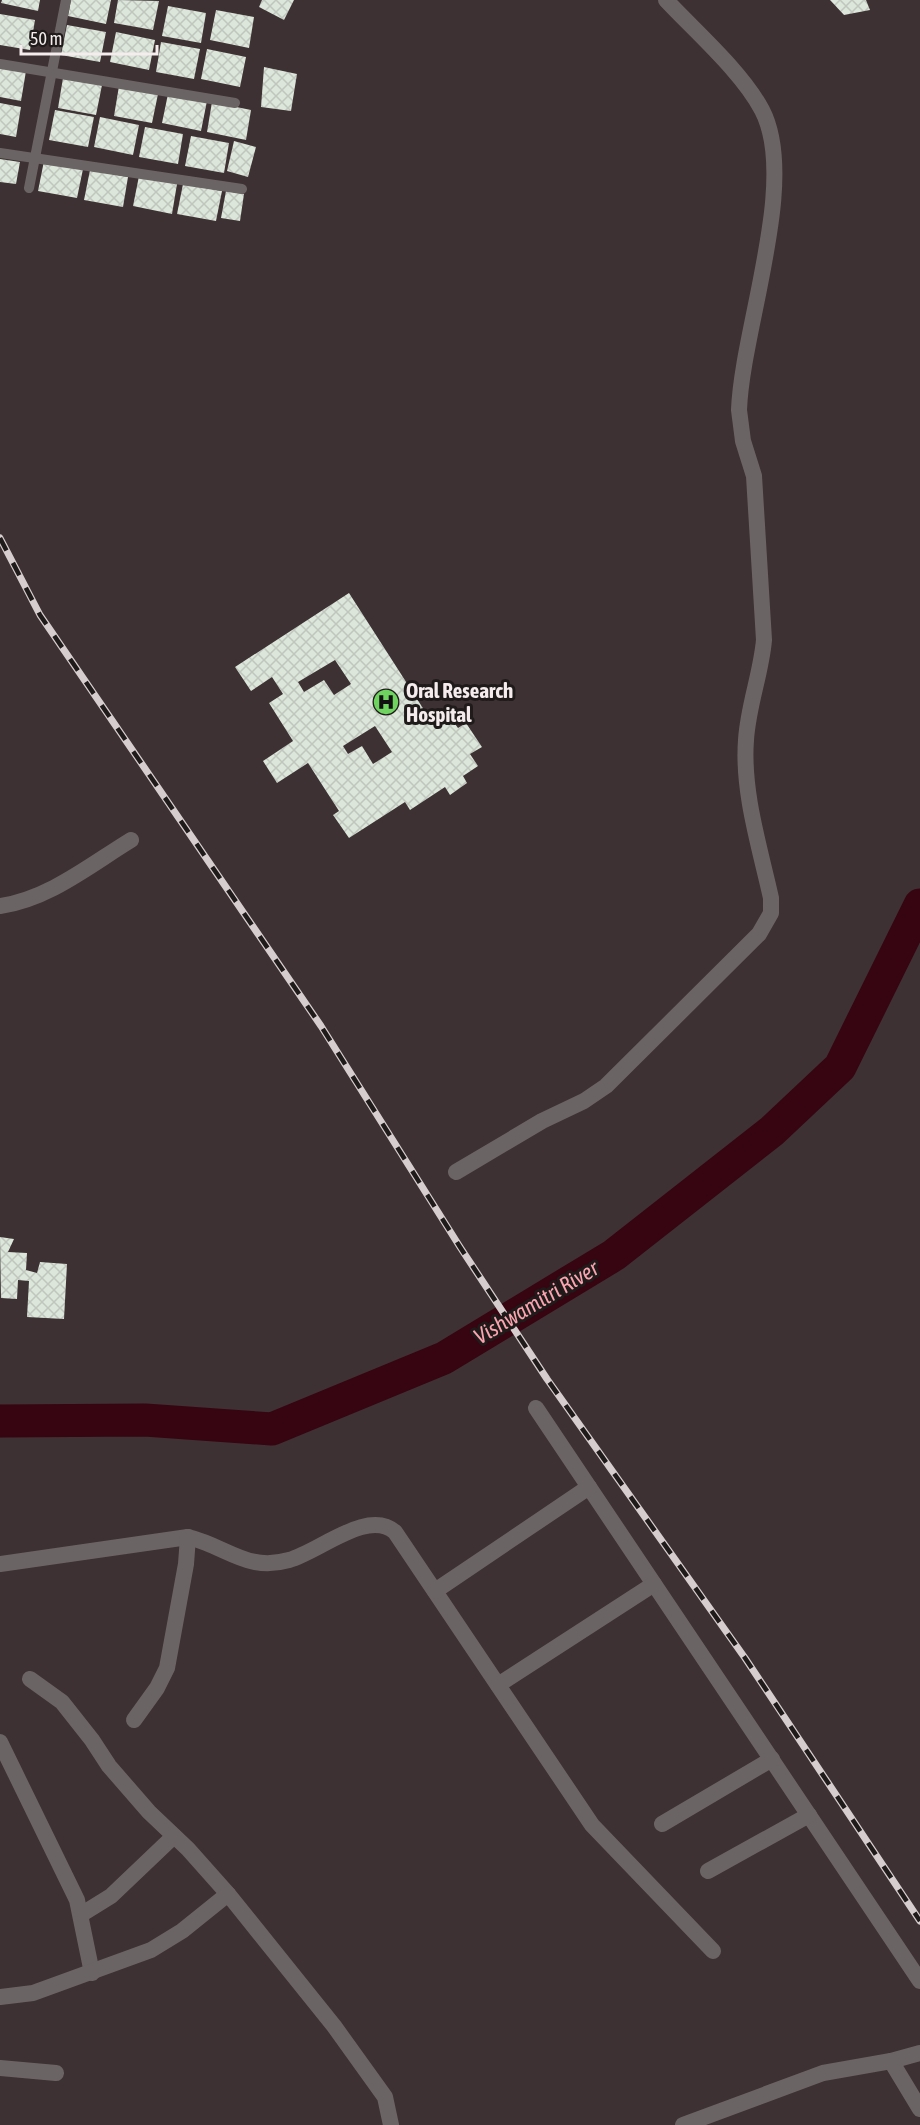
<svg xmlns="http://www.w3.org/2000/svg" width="920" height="2125" font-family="'Asap Condensed',sans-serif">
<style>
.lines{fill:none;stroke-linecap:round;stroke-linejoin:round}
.river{stroke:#370412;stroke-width:33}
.building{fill:url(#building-cross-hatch);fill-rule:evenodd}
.service{stroke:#6b6465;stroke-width:10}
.minor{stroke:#6b6465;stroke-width:16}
.rail-casing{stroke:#d6cdce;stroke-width:7}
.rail{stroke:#201b1b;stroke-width:4.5;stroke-dasharray:14;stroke-linecap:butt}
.labels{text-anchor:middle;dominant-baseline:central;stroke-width:6;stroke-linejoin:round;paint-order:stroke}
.poi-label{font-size:21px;font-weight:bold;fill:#f4eced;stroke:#201b1b;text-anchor:start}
.water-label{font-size:22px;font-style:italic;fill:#fba4b0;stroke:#201b1b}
</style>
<defs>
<pattern id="building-cross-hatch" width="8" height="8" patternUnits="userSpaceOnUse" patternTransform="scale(1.5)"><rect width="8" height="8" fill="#dde6db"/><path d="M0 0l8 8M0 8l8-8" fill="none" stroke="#bfc6bd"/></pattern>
</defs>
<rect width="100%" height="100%" fill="#3d3133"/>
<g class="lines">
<path class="river" d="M0,1421L145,1420L272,1429L444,1358L614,1255L772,1131L840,1067L920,905"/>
</g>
<g class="building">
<path d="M2,0H40L38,11L1,3Z"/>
<path d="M71,0H111L106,24L68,16Z"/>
<path d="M118,0L159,1L153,30L114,23Z"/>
<path d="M262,0H294L284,20L259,7Z"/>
<path d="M830,0H866L870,10L844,15Z"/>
<path d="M168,6L206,13L201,43L162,36Z"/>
<path d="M216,10L254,17L249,48L210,40Z"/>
<path d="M0,14L35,20L30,50L0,45Z"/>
<path d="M67,25L106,32L100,62L61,55Z"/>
<path d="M116,32L155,40L149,70L110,62Z"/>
<path d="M161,42L200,49L194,79L156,72Z"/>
<path d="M207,49L246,57L240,87L201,79Z"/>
<path d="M0,66L26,71L21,101L0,97Z"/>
<path d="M264,67L297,74L291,111L261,107Z"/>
<path d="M63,78L102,85L96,115L58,108Z"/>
<path d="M119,86L158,94L152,123L114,116Z"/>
<path d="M168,94L207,101L201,131L162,123Z"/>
<path d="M212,102L251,110L246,140L207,132Z"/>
<path d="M0,103L21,107L16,137L0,134Z"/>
<path d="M55,110L94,117L88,147L49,140Z"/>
<path d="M100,117L139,125L133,155L94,147Z"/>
<path d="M145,127L183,134L178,164L139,157Z"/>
<path d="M191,136L229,143L224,173L185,166Z"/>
<path d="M234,141L256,147L248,177L227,171Z"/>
<path d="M0,159L20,162L16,184L0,182Z"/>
<path d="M44,161L83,169L77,198L38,191Z"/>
<path d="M90,170L128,177L123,207L84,200Z"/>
<path d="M139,176L177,184L172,214L133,206Z"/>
<path d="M183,184L222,191L216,221L177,214Z"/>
<path d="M226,191L244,194L240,221L221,218Z"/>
<path d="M349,593L435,727L450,717L458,728L466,723L482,747L470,754L478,766L463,776L467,783L450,795L445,787L410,810L405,802L349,838L333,815L339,811L308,763L277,783L263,761L293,741L269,703L283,694L272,677L251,691L235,667ZM335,660L351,684L334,695L324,680L304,692L298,682ZM375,726L392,752L373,764L362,746L348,754L343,746Z"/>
<path d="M0,1237L14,1239L8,1252L27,1253L26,1270L37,1273L40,1262L67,1264L64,1319L27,1317L29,1281L18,1280L17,1299L1,1298Z"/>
</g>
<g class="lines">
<g class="service">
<path d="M0,64L235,103"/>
<path d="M0,153L242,189"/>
<path d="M29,188L66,0"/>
</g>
<g class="minor">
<path d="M0,906C49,899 90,865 131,840"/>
<path d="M456,1172L542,1121L584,1101L606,1086L759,934L771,913V898C760,848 742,792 746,740C748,706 761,674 764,640L754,476L743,441L739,410C742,328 799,181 762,110C742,72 696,32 666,0"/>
<path d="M536,1408L920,1981"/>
<path d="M0,1564L188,1537C228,1547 247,1572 289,1560C319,1552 368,1508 395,1532L592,1825L713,1951"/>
<path d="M435,1591L589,1487"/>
<path d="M30,1679L62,1702L92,1740L109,1766L149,1812L188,1849L228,1894L334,2026L385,2097L391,2125"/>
<path d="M498,1685L654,1584"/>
<path d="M134,1720L157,1688L167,1668L186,1564L188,1537"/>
<path d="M0,1742L77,1900L92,1973"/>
<path d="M662,1824L772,1759"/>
<path d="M708,1871L809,1815"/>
<path d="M82,1914L111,1896L174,1836"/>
<path d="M0,1997L33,1993L151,1950L182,1931L228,1894"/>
<path d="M891,2061L920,2053"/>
<path d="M0,2068L56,2073"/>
<path d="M683,2125L823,2073L891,2061L920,2109"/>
</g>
<g class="rail-casing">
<path id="rail" d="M0,538L40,615L321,1026L460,1247L547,1379L745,1658L920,1921"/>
</g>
<use href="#rail" class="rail"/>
</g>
<defs>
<g id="hospital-disc" transform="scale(1.35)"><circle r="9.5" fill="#6fd360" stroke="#201b1b"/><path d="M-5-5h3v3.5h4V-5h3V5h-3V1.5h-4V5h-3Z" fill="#111"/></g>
</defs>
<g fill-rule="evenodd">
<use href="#hospital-disc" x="386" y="702"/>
</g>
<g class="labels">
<g class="poi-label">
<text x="406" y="690">Oral Research<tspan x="406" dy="24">Hospital</tspan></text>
</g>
<g class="water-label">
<text transform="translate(536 1302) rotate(-31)">Vishwamitri River</text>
</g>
</g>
<path d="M21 45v9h136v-9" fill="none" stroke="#f4eced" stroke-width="3"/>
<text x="30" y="45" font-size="18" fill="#f4eced" stroke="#201b1b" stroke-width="4.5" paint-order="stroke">50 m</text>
</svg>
